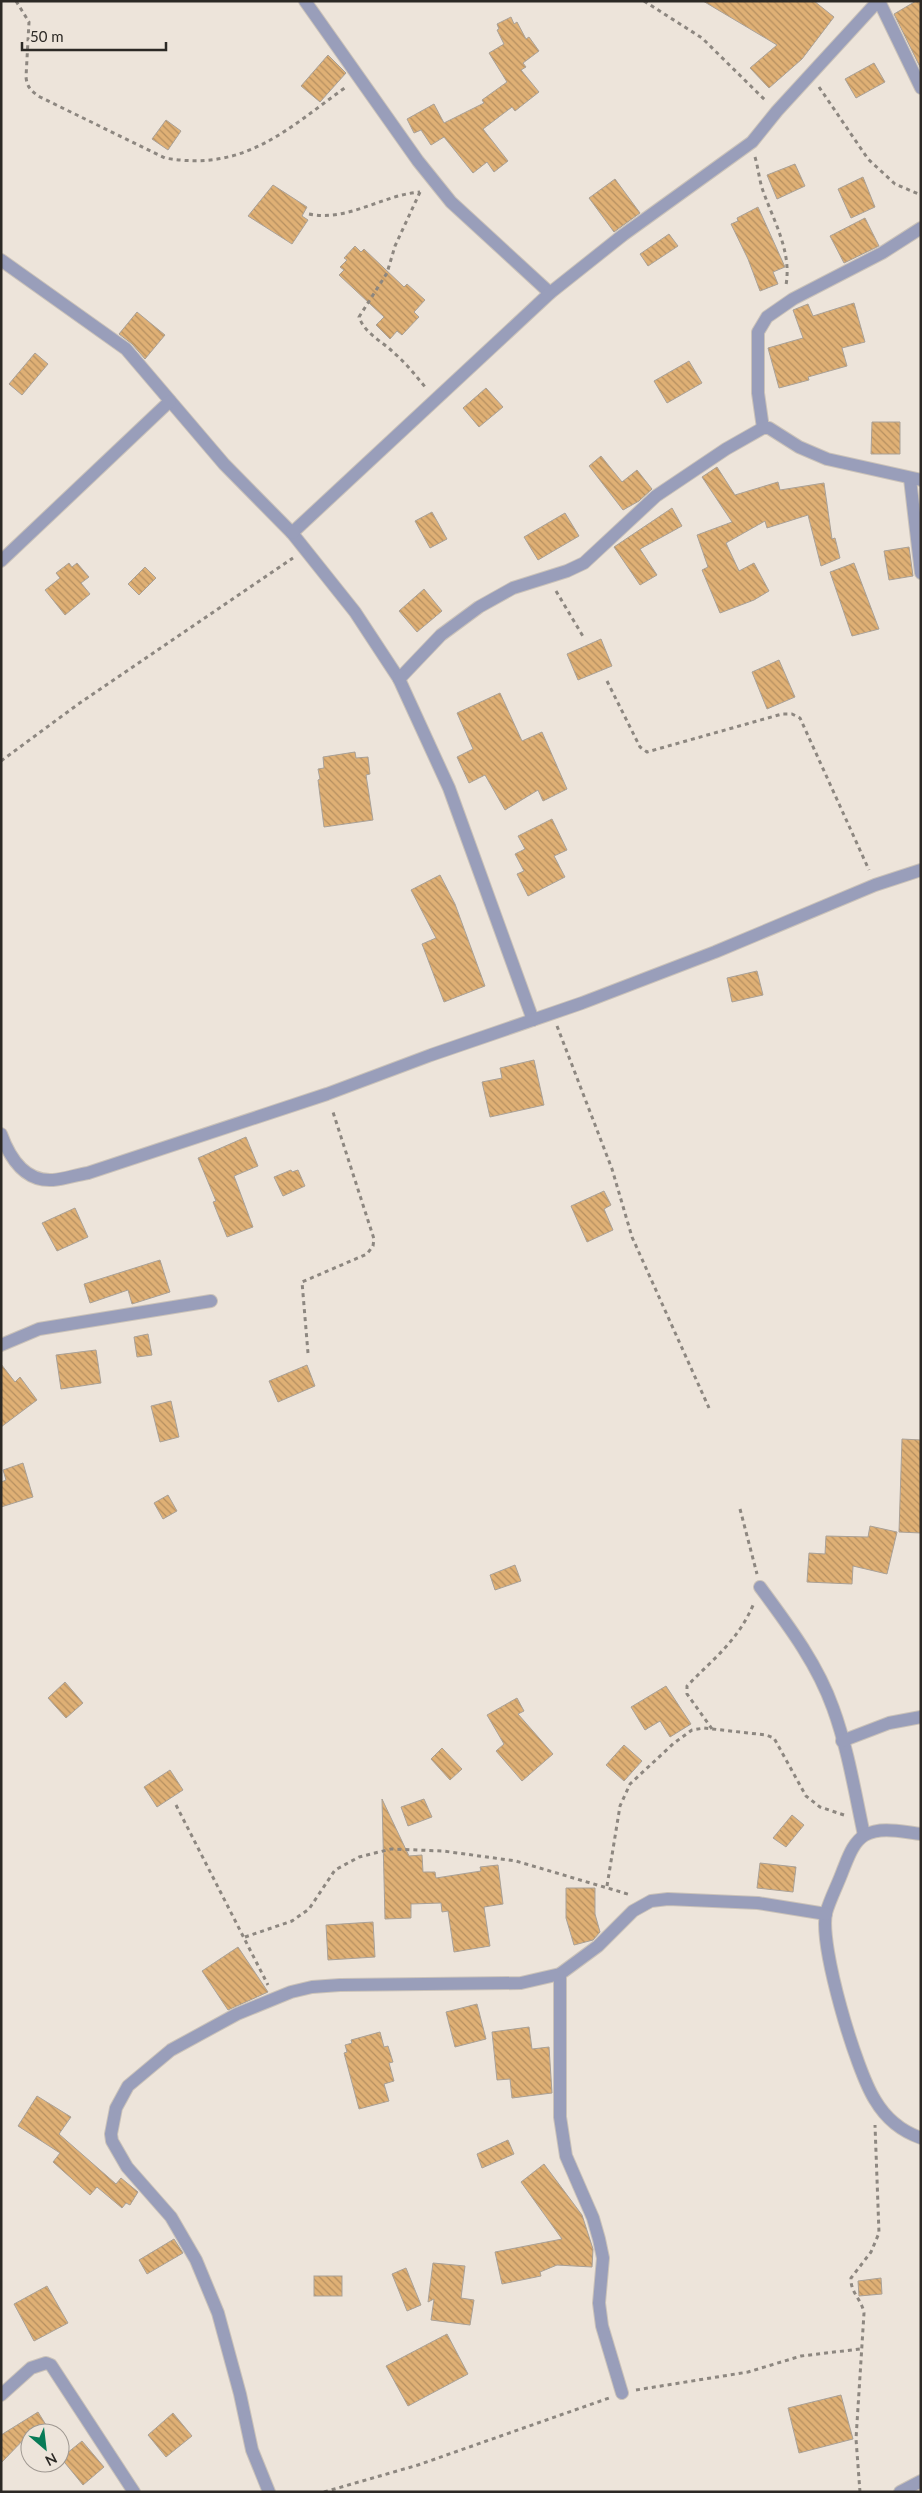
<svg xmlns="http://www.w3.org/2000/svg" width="922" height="2493" font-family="Lato,sans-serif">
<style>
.building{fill:url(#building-back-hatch);stroke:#aaa197}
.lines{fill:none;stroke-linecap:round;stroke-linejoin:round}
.minor-casing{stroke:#cac2b9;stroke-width:14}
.path{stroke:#8d8780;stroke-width:3;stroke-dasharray:4 4;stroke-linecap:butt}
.minor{stroke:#999eba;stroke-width:12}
</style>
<defs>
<pattern id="building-back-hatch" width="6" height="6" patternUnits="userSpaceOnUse" patternTransform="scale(1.25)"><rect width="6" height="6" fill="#dfb075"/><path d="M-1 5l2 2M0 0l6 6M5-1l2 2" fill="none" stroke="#b58f60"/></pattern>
</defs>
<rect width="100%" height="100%" fill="#ede4da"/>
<g class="building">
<path d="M703,1H814L834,17L802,59L769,88L750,68L777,45Z"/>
<path d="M916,1H921V69L894,14Z"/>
<path d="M511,17L514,24L517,22L526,39L529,37L539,51L523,63L526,67L521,70L539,92L515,111L512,107L483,129L508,161L494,172L487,162L473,173L444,137L431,145L421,130L414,133L407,119L434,104L444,123L484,103L482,100L507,82L489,53L504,44L497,30L499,29L497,24Z"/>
<path d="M328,55L346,73L320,102L301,86Z"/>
<path d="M874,63L885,82L856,98L845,79Z"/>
<path d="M166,120L181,131L168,150L152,139Z"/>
<path d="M795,164L805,186L777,199L767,175Z"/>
<path d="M863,177L875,207L851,218L838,189Z"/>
<path d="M615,179L640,213L614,232L589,198Z"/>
<path d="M273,185L307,207L302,216L308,220L292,244L248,216Z"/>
<path d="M758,207L785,267L773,272L778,284L760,291L748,259L731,224L738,221L737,218Z"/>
<path d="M865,218L879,246L844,263L830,236Z"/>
<path d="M669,234L678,246L648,266L640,254Z"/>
<path d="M355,246L361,252L364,249L404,287L407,284L425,300L414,312L419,317L402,335L397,331L390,339L376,325L384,317L339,275L344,270L340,267L347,260L344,258Z"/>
<path d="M854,303L865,342L842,348L847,366L808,377L809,380L779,388L768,348L803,338L793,310L808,304L813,316Z"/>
<path d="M137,312L165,335L145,359L132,344L119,334Z"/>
<path d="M35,353L48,364L22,395L9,384Z"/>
<path d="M689,361L702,383L667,403L654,381Z"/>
<path d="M486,388L503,407L479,427L463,408Z"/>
<path d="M872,422H900V454H871Z"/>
<path d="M601,456L622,482L637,470L652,489L639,501L623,510L589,466Z"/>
<path d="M717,467L735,495L778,482L780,490L824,483L832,539L835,538L840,558L821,566L808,515L767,528L765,521L726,543L739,571L754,563L769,591L754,600L720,613L702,570L708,567L697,535L732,522L702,477Z"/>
<path d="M672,508L682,526L640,549L657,575L640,585L614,547Z"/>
<path d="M432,512L447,539L430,548L415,521Z"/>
<path d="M565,513L579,536L538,560L524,537Z"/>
<path d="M909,547L913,576L889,580L884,551Z"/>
<path d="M69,563L72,567L77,563L89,577L81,583L90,594L65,615L45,590L60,578L56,573Z"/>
<path d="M854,563L879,629L852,636L830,572Z"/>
<path d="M145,567L156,578L139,595L128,584Z"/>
<path d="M424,589L442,611L417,632L399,611Z"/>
<path d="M601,639L612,666L578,680L567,654Z"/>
<path d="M779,660L795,697L767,709L752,672Z"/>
<path d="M500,693L522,741L542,732L567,789L543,801L538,790L505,810L485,775L469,783L457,757L473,749L457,713Z"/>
<path d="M355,752L356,758L368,757L370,774L366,775L373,820L324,827L318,780L320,779L318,769L324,768L323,757Z"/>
<path d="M552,819L567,850L554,856L565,877L528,896L517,874L524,871L515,854L525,849L518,836Z"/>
<path d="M440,875L455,904L485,986L444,1002L422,944L436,938L411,890Z"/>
<path d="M757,971L763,995L732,1002L727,978Z"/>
<path d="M534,1060L544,1105L490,1117L482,1082L502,1078L500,1068Z"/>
<path d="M246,1137L258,1166L234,1176L253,1227L227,1237L213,1202L216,1201L198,1158Z"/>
<path d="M291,1170L292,1172L298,1170L305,1186L283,1196L274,1177Z"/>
<path d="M604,1191L611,1205L604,1209L613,1230L587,1242L571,1206Z"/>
<path d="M75,1208L88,1237L57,1251L42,1223Z"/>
<path d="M160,1260L170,1292L132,1304L128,1290L90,1303L84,1284Z"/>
<path d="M148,1334L152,1355L137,1357L134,1337Z"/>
<path d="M96,1350L101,1383L61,1389L56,1355Z"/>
<path d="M1,1364L15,1382L20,1377L37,1400L1,1427Z"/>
<path d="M307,1365L315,1386L278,1402L269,1381Z"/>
<path d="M171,1401L179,1437L160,1442L151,1406Z"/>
<path d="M902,1439L921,1440V1533L899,1532Z"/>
<path d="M23,1463L33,1497L1,1507V1482L6,1480L3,1470Z"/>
<path d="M168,1495L177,1511L163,1519L154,1503Z"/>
<path d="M870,1526L897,1532L887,1574L853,1566L852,1584L807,1582L809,1553L825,1554L826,1536L868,1537Z"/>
<path d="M515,1565L521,1581L495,1590L490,1575Z"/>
<path d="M65,1682L83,1703L66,1718L48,1698Z"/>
<path d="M666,1686L691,1724L670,1737L660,1721L645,1730L631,1707Z"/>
<path d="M517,1698L524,1711L518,1714L553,1754L522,1781L496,1751L504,1744L487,1715Z"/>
<path d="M624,1745L642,1761L624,1781L606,1765Z"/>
<path d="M442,1748L462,1769L450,1780L431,1759Z"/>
<path d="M170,1770L183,1790L157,1807L144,1787Z"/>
<path d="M382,1799L409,1856L422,1855L423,1872H435L436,1878L481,1871L480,1867L498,1865L503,1904L484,1907L490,1946L454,1952L448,1911L442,1912L441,1903L411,1904V1918L385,1919Z"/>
<path d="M424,1799L432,1817L408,1826L401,1807Z"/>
<path d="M792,1815L804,1825L786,1847L773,1838Z"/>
<path d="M760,1863L796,1867L793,1892L757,1888Z"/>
<path d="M566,1888H595V1914L600,1932L593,1940L574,1945L566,1918Z"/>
<path d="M373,1922L375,1957L328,1960L326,1925Z"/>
<path d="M238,1947L268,1992L228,2010L202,1971Z"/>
<path d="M477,2004L486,2039L455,2047L446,2012Z"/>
<path d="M529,2027L532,2049L549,2047L552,2093L512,2098L510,2079L497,2080L492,2032Z"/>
<path d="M380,2032L384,2047L388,2046L393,2062L389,2063L394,2081L384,2084L389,2101L359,2109L344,2053L347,2052L345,2045L352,2043L351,2040Z"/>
<path d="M37,2096L71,2117L59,2134L116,2184L121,2178L138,2192L130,2205L126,2203L122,2208L97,2187L90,2195L53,2162L60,2153L18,2126Z"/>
<path d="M508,2140L514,2154L482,2168L477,2154Z"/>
<path d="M544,2164L582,2215L593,2249L592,2267L557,2265L540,2272L541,2276L502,2284L495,2252L562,2239L521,2182Z"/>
<path d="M174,2239L183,2253L147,2274L139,2260Z"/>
<path d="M433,2263L465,2266L461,2298L474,2300L470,2325L431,2320L434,2299L428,2302Z"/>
<path d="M406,2268L421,2305L407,2311L392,2274Z"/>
<rect x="314" y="2276" width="28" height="20"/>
<path d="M881,2278L882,2294L859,2296L858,2281Z"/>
<path d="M47,2286L68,2323L34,2341L14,2304Z"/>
<path d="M447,2334L468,2374L408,2406L386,2366Z"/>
<path d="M841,2395L853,2439L799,2453L788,2408Z"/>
<path d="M38,2412L51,2433H30L1,2463V2435Z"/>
<path d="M173,2413L192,2436L166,2457L148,2435Z"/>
<path d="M82,2441L104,2467L83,2485L61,2458Z"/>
</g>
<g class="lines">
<g class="minor-casing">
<g id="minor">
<path d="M305,1L418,161L451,202L550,293"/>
<path d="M879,1L921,88"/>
<path d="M1,260L126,349L224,464L292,533L355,612L399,679L449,788L533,1020"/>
<path d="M763,428L758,393V332L767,317L793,299L882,253L921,228"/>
<path d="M910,479L921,573"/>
<path d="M292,533L550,293L623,235L752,142L777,111L878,1"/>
<path d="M1,561L170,401"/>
<path d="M399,679L441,635L479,607L513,588L567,571L584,563L656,496L726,449L763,428H769L799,447L827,459L921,480"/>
<path d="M1,1134C9,1156 24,1182 53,1180C64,1179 76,1175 88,1173L327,1094L431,1055L582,1003L715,952L875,885L921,870"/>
<path d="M1,1345L39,1329L211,1301"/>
<path d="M760,1587C788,1625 817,1663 833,1708C848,1749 855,1793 864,1835"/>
<path d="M842,1741L889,1723L921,1717"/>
<path d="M921,1834C903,1832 881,1826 865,1835C853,1842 848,1858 843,1870C838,1884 830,1899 826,1913C819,1946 856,2070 875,2100C885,2117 901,2131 921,2138"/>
<path d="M560,1974V2117L566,2156L593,2218L599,2239L603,2258L599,2303L602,2326L622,2393"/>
<path d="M1,2395L31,2368L46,2363L51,2365L134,2492"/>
<path d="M269,2492L252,2450L240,2394L218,2313L196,2260L171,2217L127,2167L112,2141L111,2134L116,2108L128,2086L171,2050L237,2014L291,1992L312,1987L340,1985L521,1983L560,1974L598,1946L633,1911L651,1901L668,1899L758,1903L826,1914"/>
<path d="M900,2492L921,2481"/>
</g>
</g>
<g class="path">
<path d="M16,1L29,22L26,77C27,87 31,91 40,97L165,158C245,172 286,130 346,87"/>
<path d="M644,1L702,38L767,102"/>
<path d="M819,87L868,159L895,184L921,195"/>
<path d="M755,157C758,167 759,178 762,188C773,220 792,251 786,285"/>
<path d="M420,192L395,246L387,273L359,317C365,334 382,341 394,353C406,363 416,376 426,388"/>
<path d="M309,214C348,222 382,195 420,192"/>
<path d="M556,591L584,638"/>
<path d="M607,681L640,747L647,752L782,714H792L800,718L869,870"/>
<path d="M1,761L77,705L293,558"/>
<path d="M557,1026L612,1169L632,1237L709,1408"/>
<path d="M308,1353L302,1282L367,1254L373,1246L374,1239L332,1109"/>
<path d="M740,1509L757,1574"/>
<path d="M712,1729L687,1694V1686C714,1658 738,1641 754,1603"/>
<path d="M176,1805L268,1985"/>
<path d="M607,1886L620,1806L630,1784L674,1743L692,1730L704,1728L766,1735L774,1738L806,1796L820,1807L844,1815"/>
<path d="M245,1937L292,1921L309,1909L335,1870L359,1857L391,1849L443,1851L516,1861L631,1895"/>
<path d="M636,2390L748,2372L801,2356L860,2349"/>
<path d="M324,2492L418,2465L609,2398"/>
<path d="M860,2492L856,2439L864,2313C862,2300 850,2292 851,2278L871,2252L879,2233L875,2125"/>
</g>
<use href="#minor" class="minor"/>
</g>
<rect width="922" height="2493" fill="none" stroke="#2c2925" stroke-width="5"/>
<g transform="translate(45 2448) rotate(152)"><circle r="24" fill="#ede4da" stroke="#a09992"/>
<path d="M0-4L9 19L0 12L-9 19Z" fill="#087b57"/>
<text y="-8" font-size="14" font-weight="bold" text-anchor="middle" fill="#2c2925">N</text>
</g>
<path d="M22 42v8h144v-8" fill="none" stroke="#2c2925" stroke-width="2.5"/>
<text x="30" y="42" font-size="15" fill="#2c2925" stroke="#ede4da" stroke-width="4" paint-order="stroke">50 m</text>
</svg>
